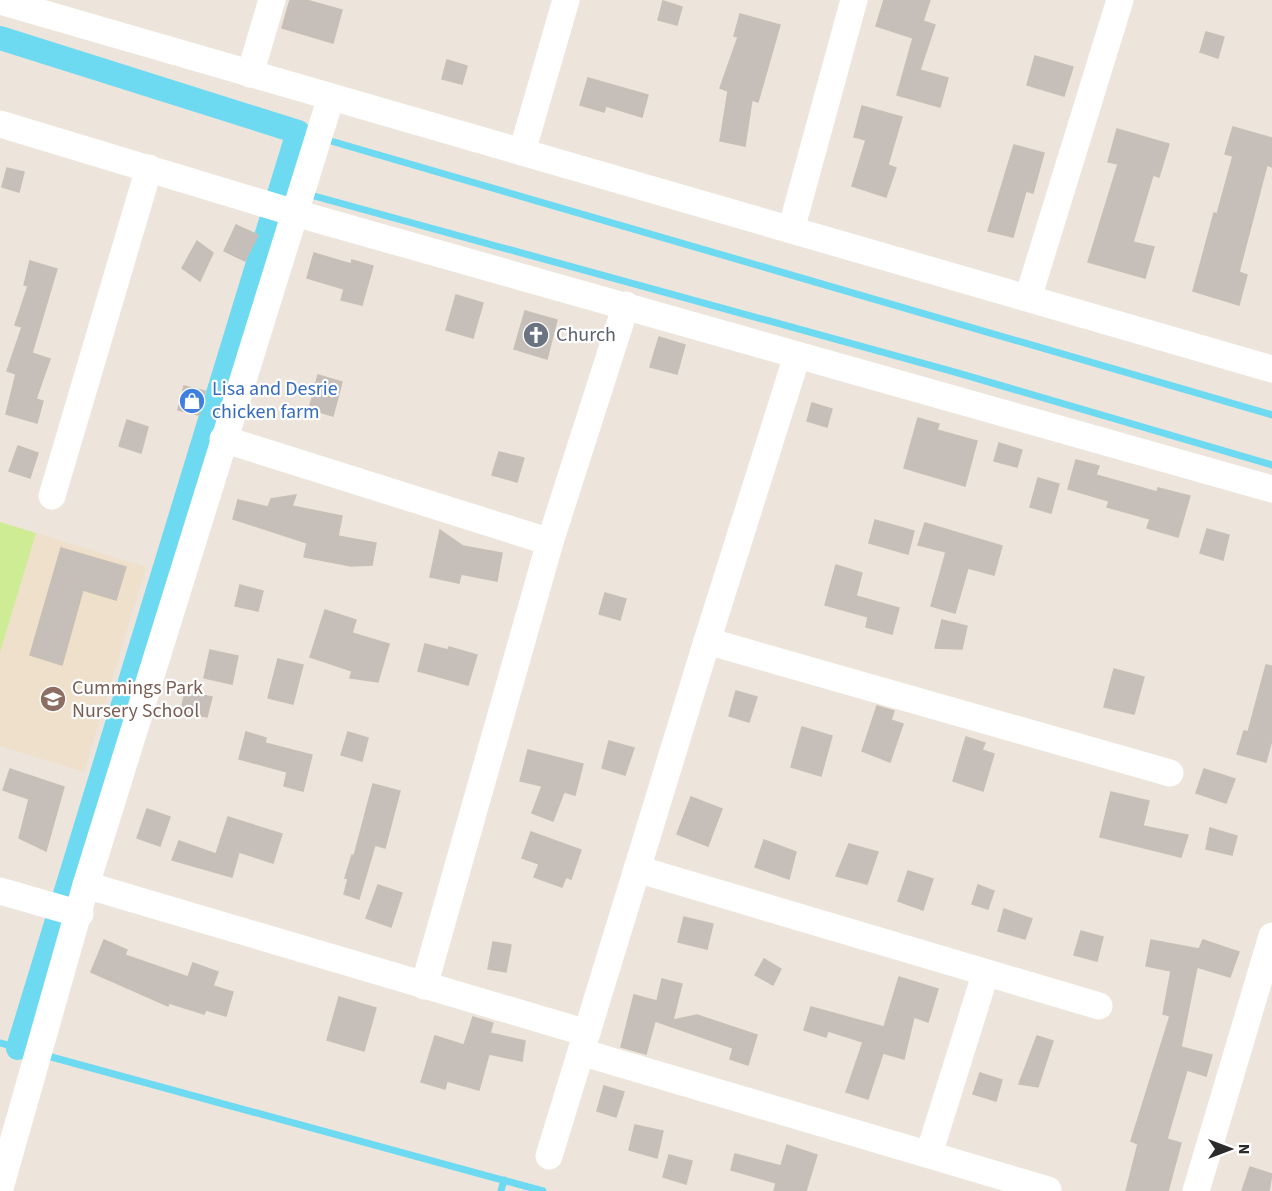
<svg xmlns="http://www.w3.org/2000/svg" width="1272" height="1191" font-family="'Source Sans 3',sans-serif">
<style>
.education{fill:#efe0cb}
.pitch{fill:#ceec93}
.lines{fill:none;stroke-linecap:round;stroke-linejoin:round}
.stream{stroke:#6ddaf1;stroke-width:7}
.canal{stroke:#6ddaf1;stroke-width:24}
.building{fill:#c5beb9;stroke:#c8c0b6;stroke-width:1.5}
.minor{stroke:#fff;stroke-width:27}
.labels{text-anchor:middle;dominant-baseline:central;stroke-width:4.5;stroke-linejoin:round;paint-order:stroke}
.worship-label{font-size:20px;fill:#5b616d;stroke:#fff;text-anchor:start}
.shop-label{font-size:20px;fill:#366cbe;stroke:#fff;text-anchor:start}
.education-label{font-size:20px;fill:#785e54;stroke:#fff;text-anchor:start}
</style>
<rect width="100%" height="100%" fill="#ede4dc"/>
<path class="education" d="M36,533L146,567L84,772L0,746V652Z"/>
<path class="pitch" d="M0,522L36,533L0,652Z"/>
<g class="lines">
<g class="stream">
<path d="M298,132L313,136"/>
<path d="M324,139L1272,415"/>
<path d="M281,187L296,191"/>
<path d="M307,194L955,372L1272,465"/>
<path d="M0,1043L34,1052"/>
<path d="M44,1055L543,1191"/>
<path d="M501,1191L504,1180"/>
</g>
<path class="canal" d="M0,38L298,132L18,1048"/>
</g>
<g class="building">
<path d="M290,0H306L342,10L333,43L282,28Z"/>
<path d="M884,0H930L923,21L935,25L920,70L948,78L940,107L897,95L913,38L876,26Z"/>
<path d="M663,1L682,7L677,25L658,20Z"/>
<path d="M740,14L780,25L758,102L752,100L745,146L720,141L728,91L720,88L738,37L734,36Z"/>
<path d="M1206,32L1224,37L1218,58L1200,52Z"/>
<path d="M1035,56L1073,67L1064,96L1027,85Z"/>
<path d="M447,60L467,66L462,84L442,79Z"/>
<path d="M588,78L648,95L642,117L606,106L604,112L580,105Z"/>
<path d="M862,106L902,117L888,165L896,168L886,197L852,186L866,140L854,137Z"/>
<path d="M1233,127L1272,138V167L1267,165L1239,272L1247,275L1239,305L1193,291L1214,213L1217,214L1233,156L1225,154Z"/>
<path d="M1117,129L1169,144L1159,177L1153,175L1133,242L1154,247L1145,278L1088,262L1118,164L1108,162Z"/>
<path d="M1014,145L1044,153L1033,193L1026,191L1013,237L988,231Z"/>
<path d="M7,168L24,172L19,192L2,187Z"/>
<path d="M236,225L258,235L245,261L224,251Z"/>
<path d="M197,241L213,253L200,281L182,268Z"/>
<path d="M314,253L351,264L352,260L373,266L362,305L341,300L344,289L307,278Z"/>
<path d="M30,261L57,269L32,353L50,359L36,399L43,401L37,423L6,414L16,374L7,371L22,327L15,325L28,286L24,285Z"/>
<path d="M456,295L483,303L473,338L446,330Z"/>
<path d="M525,311L557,320L547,359L514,349Z"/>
<path d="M659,337L685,345L677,374L650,367Z"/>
<path d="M318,375L342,382L333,416L309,409Z"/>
<path d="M184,386L205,391L199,415L178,410Z"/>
<path d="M812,403L832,409L827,427L807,421Z"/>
<path d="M918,418L939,424L937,430L977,441L965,486L904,468Z"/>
<path d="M127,420L148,427L141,453L119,446Z"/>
<path d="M999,443L1022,450L1017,467L994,461Z"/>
<path d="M18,446L38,453L30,478L9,471Z"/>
<path d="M499,452L524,458L517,482L492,475Z"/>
<path d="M1076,460L1099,466L1096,475L1157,492L1158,488L1190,496L1178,537L1147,528L1150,519L1107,507L1109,501L1068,489Z"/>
<path d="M1038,478L1059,484L1051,513L1030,507Z"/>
<path d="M296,495L292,506L342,516L338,536L376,543L372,565L351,566L304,557L307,543L233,519L238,500L268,507L271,499Z"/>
<path d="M875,520L914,531L908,554L869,543Z"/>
<path d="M925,523L1002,546L994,575L968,568L955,613L931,606L946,552L918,545Z"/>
<path d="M1207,529L1229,535L1223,560L1200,553Z"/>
<path d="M440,530L463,546L502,553L497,581L461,574L459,583L430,577Z"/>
<path d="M61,548L126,567L116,600L83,590L62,665L30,655Z"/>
<path d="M836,565L862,573L856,596L899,608L892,634L866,627L868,617L825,605Z"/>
<path d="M240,585L263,591L258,611L235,606Z"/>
<path d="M605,593L626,599L620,620L599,614Z"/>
<path d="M325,610L356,620L352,633L389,644L378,682L350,678L352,671L310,657Z"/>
<path d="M942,620L967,626L962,649L935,648Z"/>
<path d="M425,644L448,650L449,647L477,655L468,685L418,671Z"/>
<path d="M210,650L238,656L232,684L204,678Z"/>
<path d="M278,659L303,665L293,704L268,698Z"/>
<path d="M1266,665L1272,666V740L1266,762L1237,754L1244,731L1248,732Z"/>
<path d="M1114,669L1144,677L1134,714L1104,707Z"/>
<path d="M185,691L212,697L207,717L181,712Z"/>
<path d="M736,691L757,697L749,722L729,716Z"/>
<path d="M877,706L894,711L891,720L903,724L890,762L862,751Z"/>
<path d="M802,727L832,736L821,776L791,767Z"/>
<path d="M246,732L266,738L265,743L312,755L303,791L284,786L287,772L239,759Z"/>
<path d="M348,732L368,738L362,761L341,755Z"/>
<path d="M966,737L985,743L982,750L994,754L983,791L953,781Z"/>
<path d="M609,741L634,748L625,775L602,768Z"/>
<path d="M528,750L583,764L575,795L564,792L553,821L532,813L542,786L520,781Z"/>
<path d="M10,769L64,787L46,851L19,838L29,799L3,790Z"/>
<path d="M1204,769L1235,779L1226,803L1196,793Z"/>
<path d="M373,784L400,791L385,848L375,845L359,899L344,894L348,879L345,878L352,855L354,856Z"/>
<path d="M1111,792L1149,801L1143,826L1188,835L1181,857L1100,837Z"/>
<path d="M691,797L722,809L708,846L677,834Z"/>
<path d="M147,809L170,817L160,846L137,838Z"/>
<path d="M228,817L282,834L273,863L239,852L232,877L172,860L179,841L216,854Z"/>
<path d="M1210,828L1237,836L1232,855L1206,849Z"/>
<path d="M531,832L581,850L571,879L566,877L562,887L534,877L539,864L522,858Z"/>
<path d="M764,840L796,852L789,879L755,867Z"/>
<path d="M849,844L878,852L867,884L836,876Z"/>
<path d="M908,871L933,879L923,910L898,901Z"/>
<path d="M378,885L402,893L391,927L366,918Z"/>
<path d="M978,885L994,891L988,909L972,904Z"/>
<path d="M1004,909L1032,919L1025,939L998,931Z"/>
<path d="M684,917L713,924L707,949L678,942Z"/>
<path d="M1081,931L1103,937L1097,961L1074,955Z"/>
<path d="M104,940L127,950L125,955L188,977L193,963L218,972L213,986L233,992L226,1016L206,1010L204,1014L169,1003L168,1006L91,972Z"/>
<path d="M1151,940L1199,949L1203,940L1239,952L1230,977L1197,967L1181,1047L1212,1055L1206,1076L1187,1070L1167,1139L1181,1143L1168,1191H1126L1138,1144L1131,1141L1170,1016L1163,1014L1171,971L1146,966Z"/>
<path d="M493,942L511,945L506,972L488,969Z"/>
<path d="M764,959L781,969L773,985L755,975Z"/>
<path d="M899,977L938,989L928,1022L914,1017L904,1059L883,1053L868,1099L846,1092L863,1042L828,1031L826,1037L804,1030L811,1007L884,1027Z"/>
<path d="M662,979L682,984L673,1020L697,1015L757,1035L748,1065L730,1059L733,1048L655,1021L646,1054L621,1047L634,995L657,1001Z"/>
<path d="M339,997L376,1008L364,1051L327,1040Z"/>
<path d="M473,1017L493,1023L490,1033L525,1041L522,1061L489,1054L479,1090L447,1081L445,1089L421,1082L435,1036L464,1045Z"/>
<path d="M1037,1036L1053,1041L1038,1087L1019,1084Z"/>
<path d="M980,1073L1002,1080L996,1101L973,1094Z"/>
<path d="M604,1086L624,1092L616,1117L597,1111Z"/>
<path d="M635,1125L663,1131L657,1158L629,1150Z"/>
<path d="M787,1145L817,1155L806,1191H774L776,1183L731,1170L735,1154L781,1166Z"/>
<path d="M669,1155L692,1161L686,1184L663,1177Z"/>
<path d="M1250,1167L1272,1174L1269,1191H1242Z"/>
</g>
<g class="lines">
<g class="minor">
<path d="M0,1L1272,369"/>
<path d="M250,74L272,0"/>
<path d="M0,124L295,213L1272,489"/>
<path d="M522,152L566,0"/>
<path d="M791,230L854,0"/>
<path d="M1028,298L1120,0"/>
<path d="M223,439L550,542"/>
<path d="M52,496L149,168"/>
<path d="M707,641L1170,773"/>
<path d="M637,869L1099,1006"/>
<path d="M86,885L587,1033"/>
<path d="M0,891L80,914"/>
<path d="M424,986L550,542L626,305"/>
<path d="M581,1052L1048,1190"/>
<path d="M929,1154L985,975"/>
<path d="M549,1156L707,641L797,356"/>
<path d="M0,1188L86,885L331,97"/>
<path d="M1196,1191L1272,936"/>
</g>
</g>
<defs>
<g id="church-disc" transform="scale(1.35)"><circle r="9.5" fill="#6b7280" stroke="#fff"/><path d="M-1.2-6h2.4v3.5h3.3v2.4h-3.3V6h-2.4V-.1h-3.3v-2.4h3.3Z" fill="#fff"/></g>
<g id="shop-disc" transform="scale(1.35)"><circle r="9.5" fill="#3f7fe0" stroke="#fff"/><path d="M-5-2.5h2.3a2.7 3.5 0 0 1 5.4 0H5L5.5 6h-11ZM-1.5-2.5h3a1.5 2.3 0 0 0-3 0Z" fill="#fff"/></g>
<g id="school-disc" transform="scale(1.35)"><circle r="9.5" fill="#8d6e63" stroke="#fff"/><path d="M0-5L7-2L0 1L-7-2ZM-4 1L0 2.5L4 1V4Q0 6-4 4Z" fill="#fff"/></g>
</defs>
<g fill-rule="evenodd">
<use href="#church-disc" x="536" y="335"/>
<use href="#shop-disc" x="192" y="401"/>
<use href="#school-disc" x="53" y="699"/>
</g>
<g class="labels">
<g class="worship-label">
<text x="556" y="335">Church</text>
</g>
<g class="shop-label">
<text x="212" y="389">Lisa and Desrie<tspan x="212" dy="23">chicken farm</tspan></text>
</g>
<g class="education-label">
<text x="72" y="688">Cummings Park<tspan x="72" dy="23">Nursery School</tspan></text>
</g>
</g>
<g transform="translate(1230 1149) rotate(90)" stroke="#ffffff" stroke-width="4.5" paint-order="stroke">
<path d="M0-4.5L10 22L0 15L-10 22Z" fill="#2b2b2b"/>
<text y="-9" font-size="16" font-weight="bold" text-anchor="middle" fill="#2b2b2b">N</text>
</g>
</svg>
